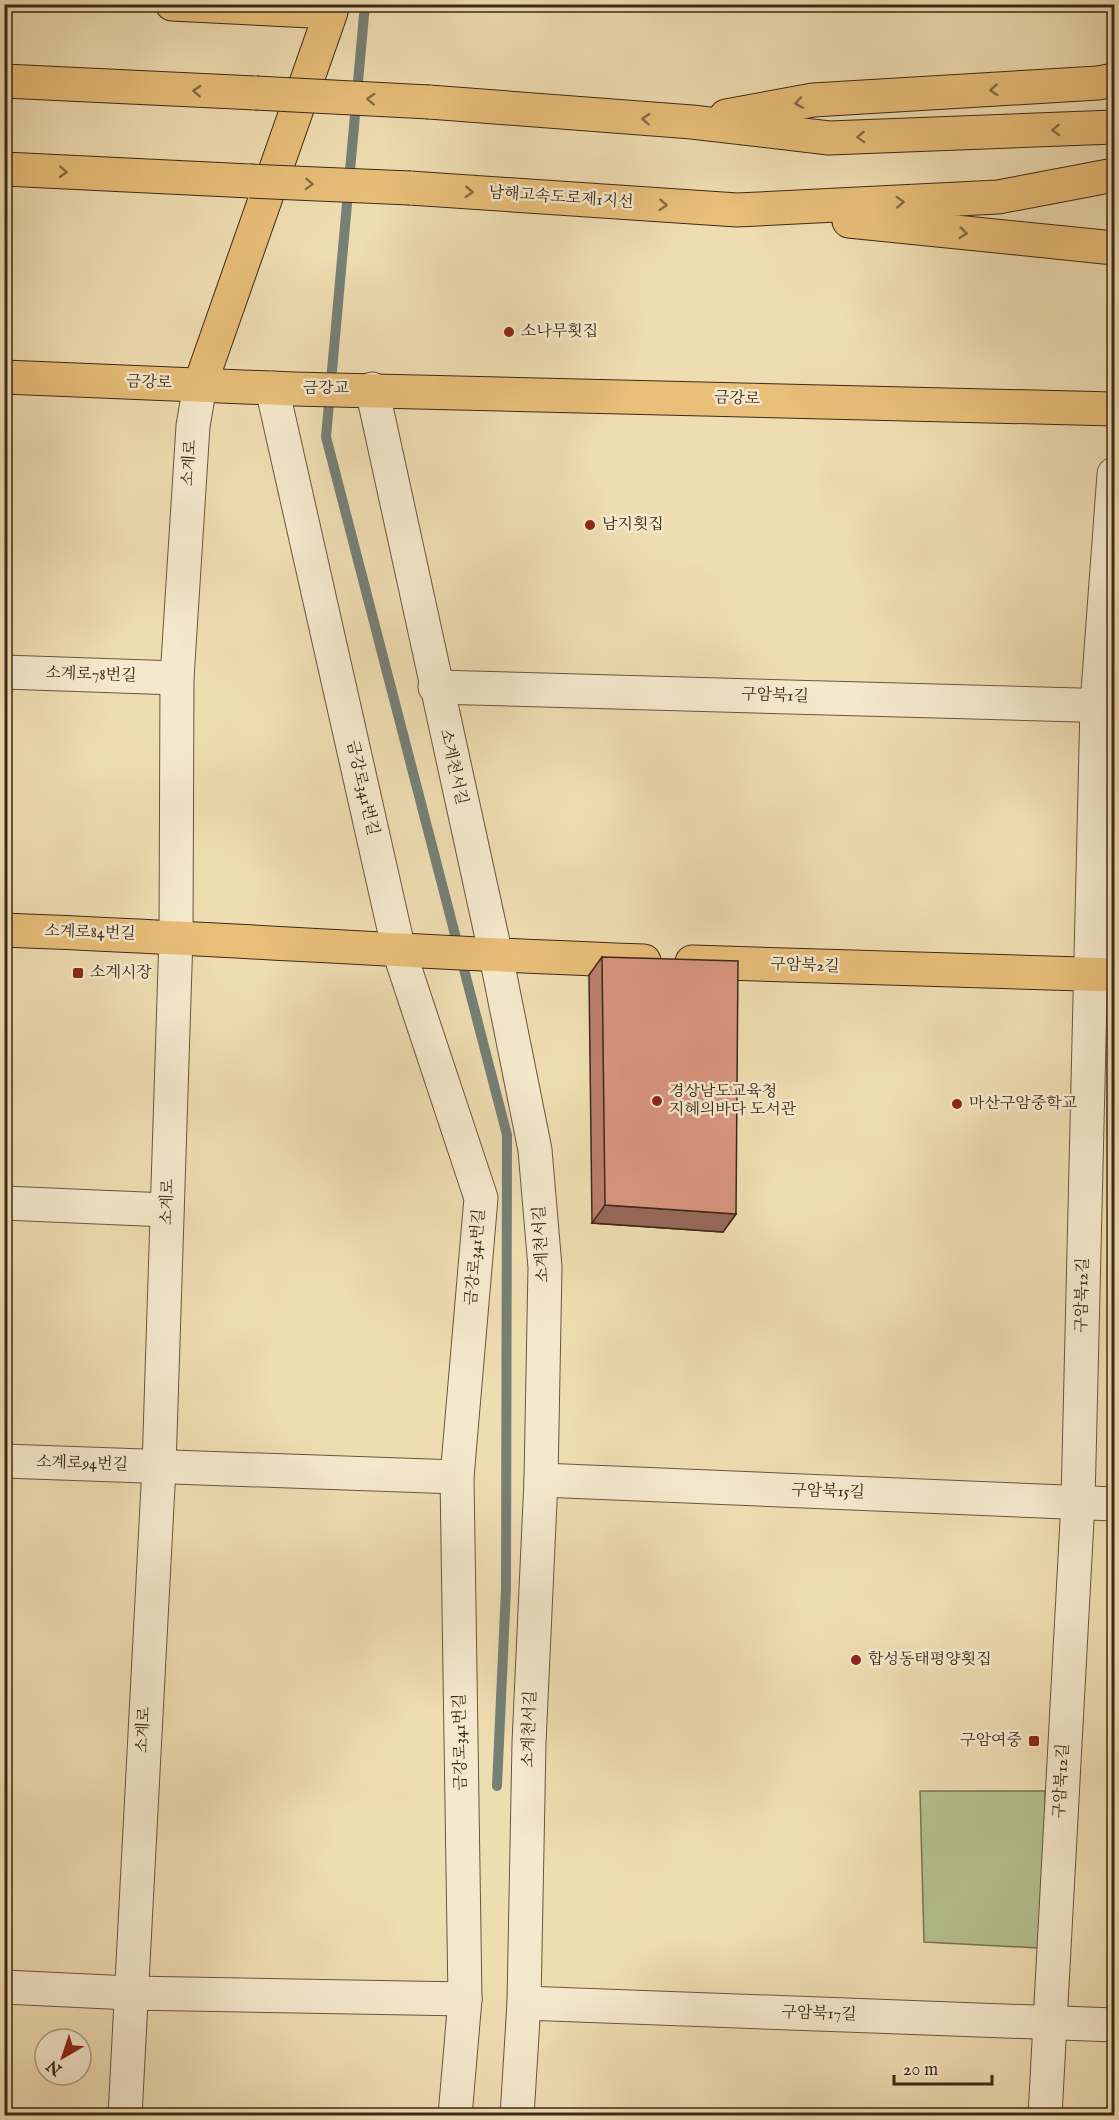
<svg xmlns="http://www.w3.org/2000/svg" width="1119" height="2120" font-family="'IM FELL English','Noto Serif KR',serif">
<style>
.green{fill:#b4c290;stroke:#787654;stroke-width:1.5}
.lines{fill:none;stroke-linecap:round;stroke-linejoin:round}
.stream{stroke:#768076;stroke-width:10}
.minor-casing{stroke:#69563e;stroke-width:35}
.major-casing{stroke:#3c2917;stroke-width:35}
.highway-casing{stroke:#3c2917;stroke-width:35}
.minor{stroke:#f5e9cd;stroke-width:33}
.major{stroke:#e8be79;stroke-width:33}
.highway{stroke:#e8be79;stroke-width:33}
.highway-bridge-casing{stroke:#3c2917;stroke-width:35;stroke-linecap:butt}
.highway-bridge{stroke:#e8be79;stroke-width:33}
.wall{fill:#ba806d;stroke:#3c2917;stroke-width:1.5}
.shaded-wall{fill:#976859;stroke:#3c2917;stroke-width:1.5}
.building{fill:#d8957f;stroke:#3c2917;stroke-width:1.5}
.oneway{stroke:#896c43}
.poi-dot{fill:#8f2418;stroke:#f5e9cd;stroke-width:2}
.labels{text-anchor:middle;dominant-baseline:central;stroke-width:5;stroke-linejoin:round;paint-order:stroke}
.street-label{font-size:16px;fill:#3c2917;stroke:#f5e9cd}
.poi-label{font-size:16px;fill:#3c2917;stroke:#f5e9cd;text-anchor:start}
</style>
<rect width="100%" height="100%" fill="#efddb2"/>
<filter id="stains"><feTurbulence type="fractalNoise" baseFrequency=".00333" numOctaves="4"/><feColorMatrix values="0 0 0 0 .2 0 0 0 0 .09 0 0 0 0 .02 0 0 0 .5 -.17"/></filter>
<radialGradient id="worn" r=".72"><stop offset=".6" stop-color="#630" stop-opacity="0"/><stop offset="1" stop-color="#630" stop-opacity=".3"/></radialGradient>
<path class="green" d="M920,1791H1045V1865L1039,1948L924,1942Z"/>
<g class="lines">
<path class="stream" d="M365,4L326,437L507,1135L506,1589L497,1786"/>
<g class="minor-casing">
<g id="minor">
<path d="M272,388L399,951L481,1198L457,1477L465,1999L455,2116"/>
<path d="M372,389L496,956L535,1150L545,1267L541,1480L529,1743L524,2003L517,2116"/>
<path d="M4,672L177,678"/>
<path d="M435,687L1114,706"/>
<path d="M4,1203L167,1210"/>
<path d="M4,1461L457,1477"/>
<path d="M541,1480L1114,1504"/>
<path d="M4,1987L130,1993L465,1999"/>
<path d="M524,2003L1114,2025"/>
<path d="M125,2116L159,1467L176,936L177,678L193,426L200,385"/>
<path d="M1045,2116L1078,1502L1097,705L1114,474"/>
</g>
</g>
<g class="major-casing">
<g id="major">
<path d="M172,4L331,12L200,385"/>
<path d="M4,377L294,389L1114,409"/>
<path d="M4,930C218,938 431,954 644,961"/>
<path d="M692,962L1114,975"/>
</g>
</g>
<g class="highway-casing">
<g id="highway">
<path d="M4,81L256,93"/>
<path d="M429,102L692,122L829,138L1114,127"/>
<path d="M726,116L813,100L1098,83L1114,80"/>
<path d="M4,169L250,181"/>
<path d="M410,188L737,210L998,197L1114,175"/>
<path d="M849,221L1114,248"/>
</g>
</g>
<use href="#minor" class="minor"/>
<use href="#major" class="major"/>
<use href="#highway" class="highway"/>
<g class="highway-bridge-casing">
<g id="highway-bridge">
<path d="M256,93L429,102"/>
<path d="M250,181L410,188"/>
</g>
</g>
<use href="#highway-bridge" class="highway-bridge"/>
</g>
<path class="wall" d="M602,957L736,1214L723,1232L592,1223L589,975Z"/>
<path class="shaded-wall" d="M605,1205L736,1214L723,1232L592,1223Z"/>
<path class="building" d="M602,957L738,961L736,1214L605,1205Z"/>
<defs><path id="oneway-chevron" d="M-2-3.5L2.5 0L-2 3.5" fill="none" stroke-width="1.6" stroke-linecap="round" stroke-linejoin="round" transform="scale(1.5)"/></defs>
<g class="oneway">
<use href="#oneway-chevron" transform="translate(994 90) rotate(177)"/>
<use href="#oneway-chevron" transform="translate(197 91) rotate(-177)"/>
<use href="#oneway-chevron" transform="translate(371 99) rotate(-177)"/>
<use href="#oneway-chevron" transform="translate(799 103) rotate(170)"/>
<use href="#oneway-chevron" transform="translate(646 119) rotate(-176)"/>
<use href="#oneway-chevron" transform="translate(1056 130) rotate(178)"/>
<use href="#oneway-chevron" transform="translate(861 137) rotate(178)"/>
<use href="#oneway-chevron" transform="translate(63 172) rotate(3)"/>
<use href="#oneway-chevron" transform="translate(309 184) rotate(2)"/>
<use href="#oneway-chevron" transform="translate(469 192) rotate(4)"/>
<use href="#oneway-chevron" transform="translate(900 202) rotate(-3)"/>
<use href="#oneway-chevron" transform="translate(663 205) rotate(4)"/>
<use href="#oneway-chevron" transform="translate(963 233) rotate(6)"/>
</g>
<g class="poi-dot">
<circle cx="509" cy="332" r="6"/>
<circle cx="590" cy="525" r="6"/>
<rect x="72" y="967" width="12" height="12" rx="3"/>
<circle cx="657" cy="1101" r="6"/>
<circle cx="957" cy="1104" r="6"/>
<circle cx="856" cy="1660" r="6"/>
<rect x="1028" y="1735" width="12" height="12" rx="3"/>
</g>
<g class="labels">
<g class="street-label">
<text transform="translate(561 198) rotate(4)">남해고속도로제1지선</text>
<text transform="translate(149 383) rotate(2)">금강로</text>
<text x="326" y="389">금강교</text>
<text transform="translate(737 399) rotate(2)">금강로</text>
<text transform="translate(190 463) rotate(-86)">소계로</text>
<text transform="translate(91 675) rotate(2)">소계로78번길</text>
<text transform="translate(775 696) rotate(2)">구암북1길</text>
<text transform="translate(453 767) rotate(77)">소계천서길</text>
<text transform="translate(362 788) rotate(77)">금강로341번길</text>
<text transform="translate(90 933) rotate(2)">소계로84번길</text>
<text transform="translate(805 966) rotate(2)">구암북2길</text>
<text transform="translate(168 1202) rotate(-88)">소계로</text>
<text transform="translate(542 1244) rotate(-93)">소계천서길</text>
<text transform="translate(476 1257) rotate(-85)">금강로341번길</text>
<text transform="translate(1083 1295) rotate(-89)">구암북12길</text>
<text transform="translate(82 1464) rotate(2)">소계로94번길</text>
<text transform="translate(828 1492) rotate(2)">구암북15길</text>
<text transform="translate(530 1729) rotate(-88)">소계천서길</text>
<text transform="translate(144 1730) rotate(-87)">소계로</text>
<text transform="translate(461 1742) rotate(-91)">금강로341번길</text>
<text transform="translate(1062 1781) rotate(-87)">구암북12길</text>
<text transform="translate(819 2014) rotate(2)">구암북17길</text>
</g>
<g class="poi-label">
<text x="521" y="332">소나무횟집</text>
<text x="602" y="525">남지횟집</text>
<text x="90" y="973">소계시장</text>
<text x="669" y="1092">경상남도교육청<tspan x="669" dy="18">지혜의바다 도서관</tspan></text>
<text x="969" y="1104">마산구암중학교</text>
<text x="868" y="1660">합성동태평양횟집</text>
<text x="1022" y="1741" text-anchor="end">구암여중</text>
</g>
</g>
<rect width="1119" height="2120" fill="none" stroke="#efddb2" stroke-width="24"/>
<rect x="6" y="6" width="1107" height="2108" fill="none" stroke="#3c2917" stroke-width="3"/>
<rect x="12" y="12" width="1095" height="2096" fill="none" stroke="#3c2917" stroke-width="1.5"/>
<g transform="translate(63 2057) rotate(219)"><circle r="28" fill="#f5e9cd" stroke="#ab9c84" stroke-width="1.5"/>
<path d="M0-4.5L10 22L0 15L-10 22Z" fill="#8f2418"/>
<text y="-9" font-size="16" font-weight="bold" text-anchor="middle" fill="#3c2917">N</text>
</g>
<path d="M894 2075v9h98v-9" fill="none" stroke="#3c2917" stroke-width="3"/>
<text x="903" y="2075" font-size="18" fill="#3c2917" stroke="#f5e9cd" stroke-width="4.5" paint-order="stroke">20 m</text>
<rect width="100%" height="100%" filter="url(#stains)"/>
<rect width="100%" height="100%" fill="url(#worn)"/>
</svg>
